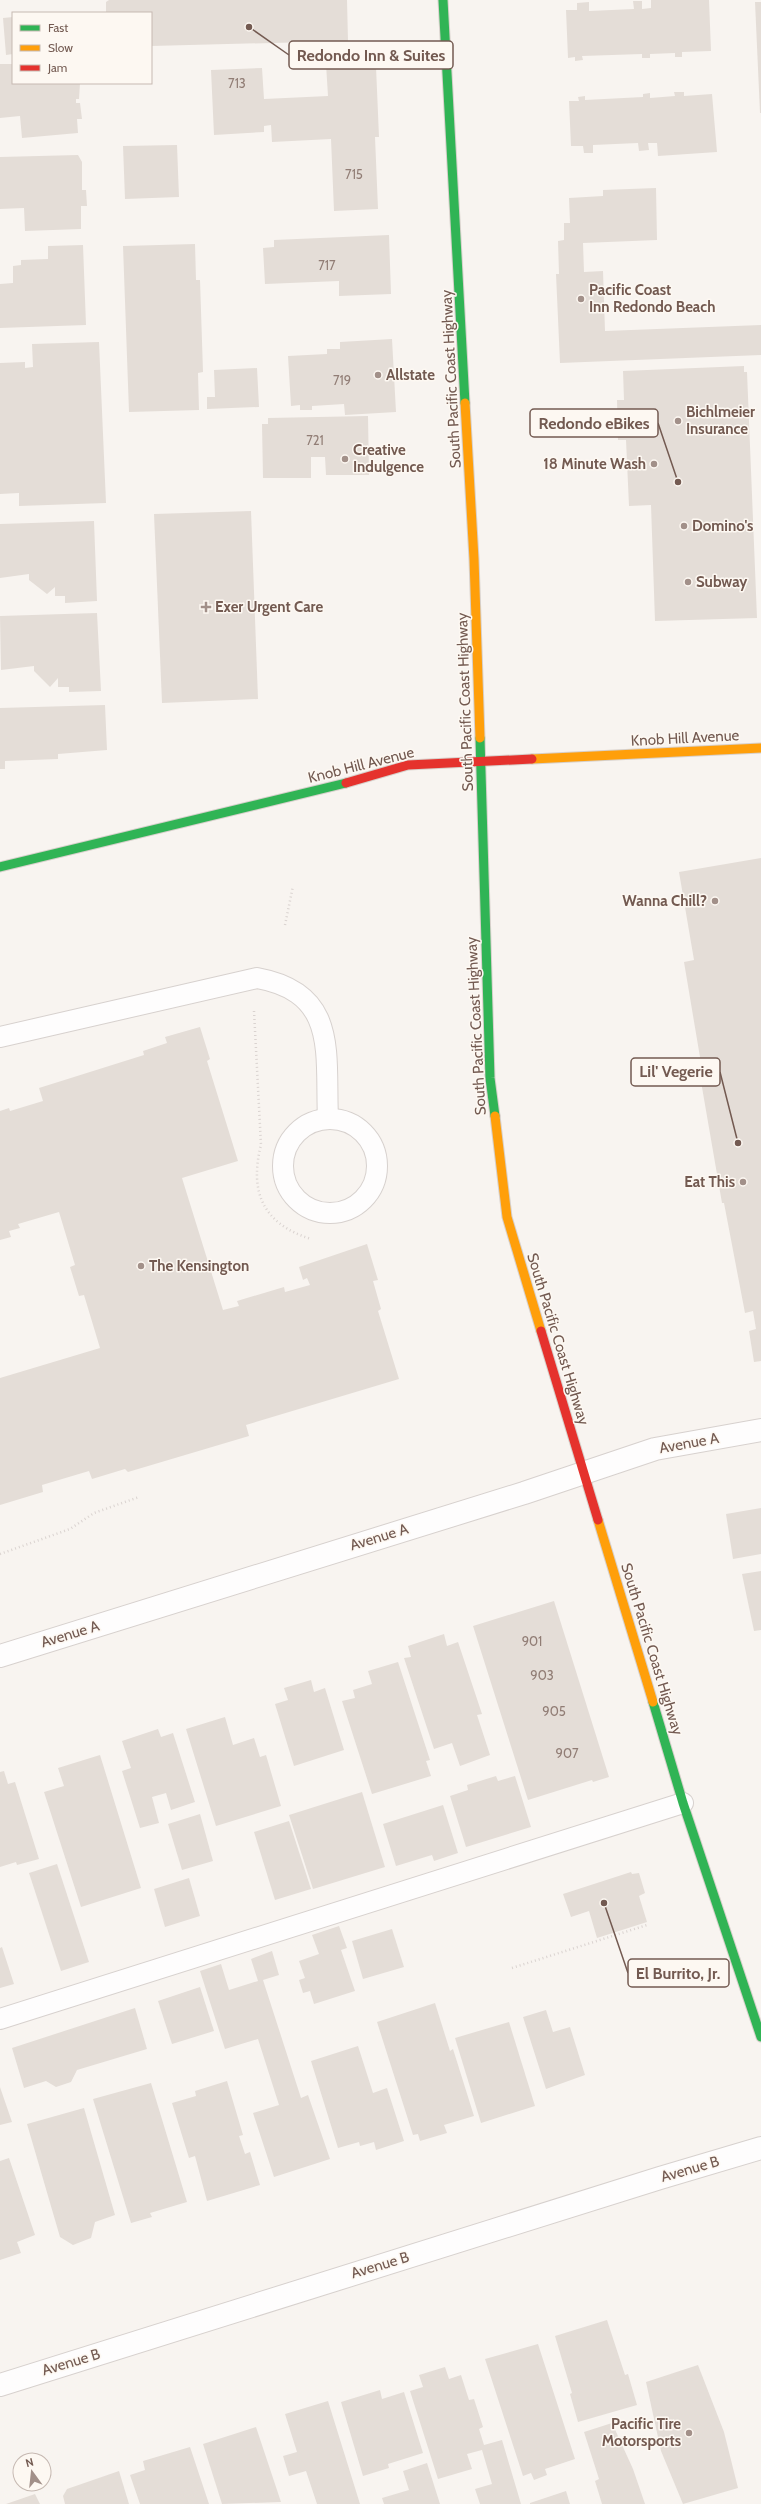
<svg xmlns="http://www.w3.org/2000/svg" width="761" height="2504" font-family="Cabin,sans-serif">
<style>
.building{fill:#e4ddd7}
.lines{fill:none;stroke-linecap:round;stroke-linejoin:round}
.lane-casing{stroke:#d7d1ce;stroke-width:22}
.street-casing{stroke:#d7d1ce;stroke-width:24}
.fast-casing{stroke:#d7d0cb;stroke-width:11}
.slow-casing{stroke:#d7d0cb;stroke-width:11}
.jam-casing{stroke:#d7d0cb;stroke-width:11}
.path{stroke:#dad3d0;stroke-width:2.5;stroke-dasharray:1 3;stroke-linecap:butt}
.lane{stroke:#fefdfd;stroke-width:20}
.street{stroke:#fefdfd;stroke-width:22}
.fast{stroke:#30b455;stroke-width:9}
.slow{stroke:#ff9f0a;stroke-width:9}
.jam{stroke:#e5322d;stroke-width:9}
.poi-dot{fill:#a29089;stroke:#fdf8f2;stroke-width:1.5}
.labels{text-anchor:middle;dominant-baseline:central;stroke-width:3;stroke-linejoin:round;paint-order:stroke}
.number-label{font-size:13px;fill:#917d75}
.poi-label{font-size:15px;font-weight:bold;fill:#735a51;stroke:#fdf8f2;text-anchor:start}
.street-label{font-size:15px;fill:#735a51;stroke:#fdf8f2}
.leader{fill:none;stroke:#735a51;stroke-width:1.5}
.callout-dot{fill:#735a51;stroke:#fdf8f2;stroke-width:1.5}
.callout{fill:#fdf8f2;stroke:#735a51;stroke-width:1.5}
.callout-label{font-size:16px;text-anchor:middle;font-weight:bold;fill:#735a51}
</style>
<rect width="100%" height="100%" fill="#f8f4f0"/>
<g class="building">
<path d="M109,0H347L348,41L151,46V13H106V2Z"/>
<path d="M651,0H709L711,51L682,52V57H675V53L650,54V58H642V54L582,56L583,60L575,61V57L568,58L566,10H577V3L589,2V11L634,9L633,1H642V9L651,8Z"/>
<path d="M755,2H761V113H760Z"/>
<path d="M13,17V54L6,55L3,18Z"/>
<path d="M364,43H375L379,137H375L378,209L334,211L331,139L272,142L271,125L264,126V132L214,135L211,70L262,68L264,99L328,96L325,48L364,46Z"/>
<path d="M0,64H13V83H80L79,99H76V103H80L82,119H77L78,133L22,138L20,116L0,118Z"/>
<path d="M674,92H684V96L712,94L717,152L658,156L657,143H648L649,150L639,151L638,143L593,145V153H584L583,146H571L569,101H579L578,97L585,96V100L643,97V94L650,93V98L675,96Z"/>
<path d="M177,145L179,197L125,199L123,146Z"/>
<path d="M78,155L82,162V190H86L87,206H81V229L25,231L24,208L0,209V157Z"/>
<path d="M656,188L657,240L583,243L584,272L603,271L605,331L761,325V355L560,363L556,274H559L558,241L564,240V223H570L569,198L603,196V190Z"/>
<path d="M389,235L391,294L339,296V281L265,284L263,248L274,247V240Z"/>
<path d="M195,244L196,280H200L203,372L198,373L199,410L129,412L123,246Z"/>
<path d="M83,245L86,325L0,328V284L13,283V266L21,265V260L48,259V246Z"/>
<path d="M392,339L396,412L345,415L344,404L312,406V410H300V405L291,406L288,356L327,354V349H340V342Z"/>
<path d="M99,342L106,503L19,506V493L0,494V363L25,362V368L33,367L32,344Z"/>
<path d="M744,366V372H747L757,618L655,621L651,505L629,506L626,440H618L617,400H624L623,371Z"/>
<path d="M257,368L259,407L207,409V397H215L214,370Z"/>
<path d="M368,416L369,475H326L325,457H311V478H263L262,424H268V418Z"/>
<path d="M251,511L258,699L162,703L154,514Z"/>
<path d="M94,521L97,601L65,603V596H55V587L47,594L29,580V574L0,578V524Z"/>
<path d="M97,613L101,691L69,692V687H58V678L50,687L34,671V666L1,670L0,616Z"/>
<path d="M105,705L107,750L58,754V759L5,761V769H0V708Z"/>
<path d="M761,858V1361L754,1362L749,1331L756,1329L753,1311L745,1313L724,1203H722L699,1070L702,1069L684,962L694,960L679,872Z"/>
<path d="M200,1027L210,1059L207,1061L238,1161L182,1178L223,1310L239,1306L237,1301L284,1287L285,1292L310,1285L307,1278L303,1280L299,1267L367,1244L378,1280L373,1281L381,1309L378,1311L399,1379L246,1425L249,1436L128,1472L125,1469L92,1479L89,1471L42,1485L43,1492L0,1505V1378L100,1348L84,1295L79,1296L70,1267L75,1265L59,1212L18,1224L20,1228L9,1231L11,1237L0,1240V1111L9,1108L10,1111L43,1101L39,1088L144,1055L143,1051L167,1043L165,1037Z"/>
<path d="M761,1508V1554L733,1559L726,1514Z"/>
<path d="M761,1571V1630L754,1631L742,1574Z"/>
<path d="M554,1601L609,1777L593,1782L592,1780L528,1800L473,1626Z"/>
<path d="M444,1634L447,1646L458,1642L482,1714L477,1715L490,1755L460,1766L452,1743L434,1749L404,1658L411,1657L408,1646Z"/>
<path d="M398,1662L430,1760L426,1761L431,1776L372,1794L342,1701L355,1698L353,1690L372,1684L368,1671Z"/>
<path d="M311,1680L314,1692L325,1688L344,1750L294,1766L275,1704L288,1700L284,1688Z"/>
<path d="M225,1717L233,1745L254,1738L260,1757L266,1755L281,1806L216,1826L186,1729Z"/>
<path d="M158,1729L161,1737L173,1733L195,1802L171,1810L166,1793L152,1797L159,1823L140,1828L122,1771L131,1768L122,1741Z"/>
<path d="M100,1755L141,1888L81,1907L44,1792L64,1786L58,1768Z"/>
<path d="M4,1771L8,1784L15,1782L39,1859L17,1865L16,1862L0,1867V1772Z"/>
<path d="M496,1776L498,1781L515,1776L531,1827L466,1847L450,1796L468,1790L467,1785Z"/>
<path d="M362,1792L385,1867L313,1889L289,1815Z"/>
<path d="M443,1805L458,1853L434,1861L432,1855L396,1866L383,1824Z"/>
<path d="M200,1814L213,1861L182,1870L168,1824Z"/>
<path d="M289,1821L311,1889L275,1900L254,1832Z"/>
<path d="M57,1864L89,1962L61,1971L29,1873Z"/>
<path d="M631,1872L632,1874L639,1873L645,1893L639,1896L647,1922L597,1938L589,1911L571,1917L563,1894Z"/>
<path d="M189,1878L200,1916L165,1927L154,1889Z"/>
<path d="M339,1926L347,1948L341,1950L355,1991L314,2004L310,1991L303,1993L299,1980L305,1978L299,1961L319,1954L312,1935Z"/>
<path d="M392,1929L404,1967L363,1979L352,1941Z"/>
<path d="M2,1947L14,1984L0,1988V1948Z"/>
<path d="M272,1951L279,1975L263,1980L301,2098L308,2095L330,2159L274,2177L253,2113L279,2105L258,2039L225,2049L200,1971L221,1964L229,1990L258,1981L251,1959Z"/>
<path d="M200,1987L214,2031L172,2044L158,2001Z"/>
<path d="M435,2003L450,2051L453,2049L474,2116L444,2125L447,2133L420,2141L418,2134L413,2135L377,2022Z"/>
<path d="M135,2008L147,2049L77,2070L71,2082L56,2087L46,2081L24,2088L12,2048Z"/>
<path d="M546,2010L553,2032L570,2027L585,2075L546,2089L523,2017Z"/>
<path d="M509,2022L535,2106L481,2123L455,2038Z"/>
<path d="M358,2046L373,2093L387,2088L404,2141L376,2150L374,2142L360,2146L359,2142L338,2148L311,2061Z"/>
<path d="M227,2081L243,2135L239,2136L245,2154L250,2152L260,2185L207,2201L195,2156L189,2158L172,2103L196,2096L195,2091Z"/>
<path d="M151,2083L187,2202L150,2213L152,2217L131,2223L93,2099Z"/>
<path d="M0,2087L12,2122L0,2125Z"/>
<path d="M84,2108L115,2215L95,2222L91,2238L73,2245L60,2237L27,2124Z"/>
<path d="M9,2158L35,2235L17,2242L21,2253L0,2260V2161Z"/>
<path d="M607,2320L625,2375L628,2374L637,2405L578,2422L570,2394L572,2393L555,2336Z"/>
<path d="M538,2344L575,2459L545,2469L547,2475L534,2480L531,2473L523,2476L485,2359Z"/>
<path d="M698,2365L724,2432L738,2488L683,2504L661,2451L646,2382Z"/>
<path d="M445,2367L449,2379L461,2375L469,2400L474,2399L483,2427L479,2429L484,2445L502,2440L521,2504H480L475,2489L492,2484L482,2450L467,2454L472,2469L438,2479L410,2391L423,2387L419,2375Z"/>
<path d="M380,2390L382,2399L404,2392L423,2453L388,2464L389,2468L363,2476L341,2402Z"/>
<path d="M328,2401L360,2504H317L306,2471L289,2476L283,2456L297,2452L285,2414Z"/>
<path d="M612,2423L633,2469L645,2504H602L595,2481L599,2479L584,2432Z"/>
<path d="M256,2427L281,2502L222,2504L203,2444Z"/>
<path d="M190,2447L209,2504H140L130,2475L145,2470L143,2461Z"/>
<path d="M427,2463L440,2504H384L382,2498L409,2490L403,2471Z"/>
<path d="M119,2471L129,2504H65L63,2496L67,2489Z"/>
<path d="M566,2491L570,2504H530V2503Z"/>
<path d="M35,2494L40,2504H6Z"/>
</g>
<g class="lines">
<g class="lane-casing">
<g id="lane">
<path d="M0,1037L257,978C339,993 325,1053 328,1119"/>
<circle cx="330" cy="1166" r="47"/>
<path d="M0,2019L683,1803"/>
</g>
</g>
<g class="street-casing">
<g id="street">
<path d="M0,1656L524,1493L655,1449L761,1430"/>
<path d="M0,2385L660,2178L761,2148"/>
</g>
</g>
<g class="fast-casing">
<g id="fast">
<path d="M443,0L465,403"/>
<path d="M480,738L490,1078L495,1116"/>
<path d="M0,867L346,783"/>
<path d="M653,1702L683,1803L761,2037"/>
</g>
</g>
<g class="slow-casing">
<g id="slow">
<path d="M465,403L474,559L480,738"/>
<path d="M532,759L761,748"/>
<path d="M495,1116L507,1217L541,1331"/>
<path d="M598,1520L653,1702"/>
</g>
</g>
<g class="jam-casing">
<g id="jam">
<path d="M346,783L408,765L532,759"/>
<path d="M541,1331L598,1520"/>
</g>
</g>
<g class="path">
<path d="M285,925L293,886"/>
<path d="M254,1011L261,1145C249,1192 263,1224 311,1239"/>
<path d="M0,1554L70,1529L94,1513L139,1497"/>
<path d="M512,1968L647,1925"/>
</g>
<use href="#lane" class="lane"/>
<use href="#street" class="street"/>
<use href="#fast" class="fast"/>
<use href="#slow" class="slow"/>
<use href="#jam" class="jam"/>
</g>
<g class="poi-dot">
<circle cx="581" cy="299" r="4"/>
<circle cx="378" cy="375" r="4"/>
<circle cx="678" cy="421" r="4"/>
<circle cx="345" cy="459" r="4"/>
<circle cx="654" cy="464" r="4"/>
<circle cx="684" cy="526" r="4"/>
<circle cx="688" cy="582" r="4"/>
<path d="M204 601h4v4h4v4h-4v4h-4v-4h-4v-4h4z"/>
<circle cx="715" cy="901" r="4"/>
<circle cx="743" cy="1182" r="4"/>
<circle cx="141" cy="1266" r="4"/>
<circle cx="689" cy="2433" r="4"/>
</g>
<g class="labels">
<g class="number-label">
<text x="237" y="83">713</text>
<text x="354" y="174">715</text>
<text x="327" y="265">717</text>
<text x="342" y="380">719</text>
<text x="315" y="440">721</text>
<text x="532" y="1641">901</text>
<text x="542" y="1675">903</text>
<text x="554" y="1711">905</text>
<text x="567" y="1753">907</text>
</g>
<g class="poi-label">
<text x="589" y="290">Pacific Coast<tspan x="589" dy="17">Inn Redondo Beach</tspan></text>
<text x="386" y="375">Allstate</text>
<text x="686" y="412">Bichlmeier<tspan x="686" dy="17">Insurance</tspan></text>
<text x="353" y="450">Creative<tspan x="353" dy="17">Indulgence</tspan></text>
<text x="646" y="464" text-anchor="end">18 Minute Wash</text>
<text x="692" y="526">Domino's</text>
<text x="696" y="582">Subway</text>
<text x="215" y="607">Exer Urgent Care</text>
<text x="707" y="901" text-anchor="end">Wanna Chill?</text>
<text x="735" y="1182" text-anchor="end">Eat This</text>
<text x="149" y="1266">The Kensington</text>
<text x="681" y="2424" text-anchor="end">Pacific Tire<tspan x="681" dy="17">Motorsports</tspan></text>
</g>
<g class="street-label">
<text transform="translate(451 379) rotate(-93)">South Pacific Coast Highway</text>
<text transform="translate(465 702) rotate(-92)">South Pacific Coast Highway</text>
<text transform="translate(685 738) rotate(-3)">Knob Hill Avenue</text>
<text transform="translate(361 765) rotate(-14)">Knob Hill Avenue</text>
<text transform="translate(476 1026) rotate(-93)">South Pacific Coast Highway</text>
<text transform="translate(558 1339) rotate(73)">South Pacific Coast Highway</text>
<text transform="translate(689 1443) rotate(-10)">Avenue A</text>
<text transform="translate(379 1537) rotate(-17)">Avenue A</text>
<text transform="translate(70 1634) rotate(-17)">Avenue A</text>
<text transform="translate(652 1649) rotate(73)">South Pacific Coast Highway</text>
<text transform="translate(690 2169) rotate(-16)">Avenue B</text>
<text transform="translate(380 2265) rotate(-17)">Avenue B</text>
<text transform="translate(71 2362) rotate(-17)">Avenue B</text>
</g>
</g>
<path class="leader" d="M249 27L289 55M678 482L658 423M738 1143L720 1072M604 1903L628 1973"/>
<g class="callout-dot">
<circle cx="249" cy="27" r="4"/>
<circle cx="678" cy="482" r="4"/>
<circle cx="738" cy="1143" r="4"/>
<circle cx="604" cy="1903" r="4"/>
</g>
<g class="callout">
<rect x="289" y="41" width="164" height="28" rx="4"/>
<rect x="530" y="409" width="128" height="28" rx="4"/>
<rect x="631" y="1058" width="89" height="28" rx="4"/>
<rect x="628" y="1959" width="101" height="28" rx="4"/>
</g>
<g class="callout-label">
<text x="371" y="61">Redondo Inn &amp; Suites</text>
<text x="594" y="429">Redondo eBikes</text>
<text x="676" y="1077">Lil' Vegerie</text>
<text x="678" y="1979">El Burrito, Jr.</text>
</g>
<rect x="12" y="12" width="140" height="72" fill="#fdf8f2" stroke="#c6b9b2"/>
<rect x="20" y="25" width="20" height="6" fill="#30b455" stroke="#c6b9b2"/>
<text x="48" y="32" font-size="12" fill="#735a51">Fast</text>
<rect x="20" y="45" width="20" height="6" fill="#ff9f0a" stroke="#c6b9b2"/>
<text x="48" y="52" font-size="12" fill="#735a51">Slow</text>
<rect x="20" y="65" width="20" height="6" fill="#e5322d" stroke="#c6b9b2"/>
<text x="48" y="72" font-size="12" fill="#735a51">Jam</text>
<g transform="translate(32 2472) rotate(345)"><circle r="19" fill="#fdf8f2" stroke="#c6b9b2"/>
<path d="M0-3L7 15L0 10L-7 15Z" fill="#a29089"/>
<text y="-6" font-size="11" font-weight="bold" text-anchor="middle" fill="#735a51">N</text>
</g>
</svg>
